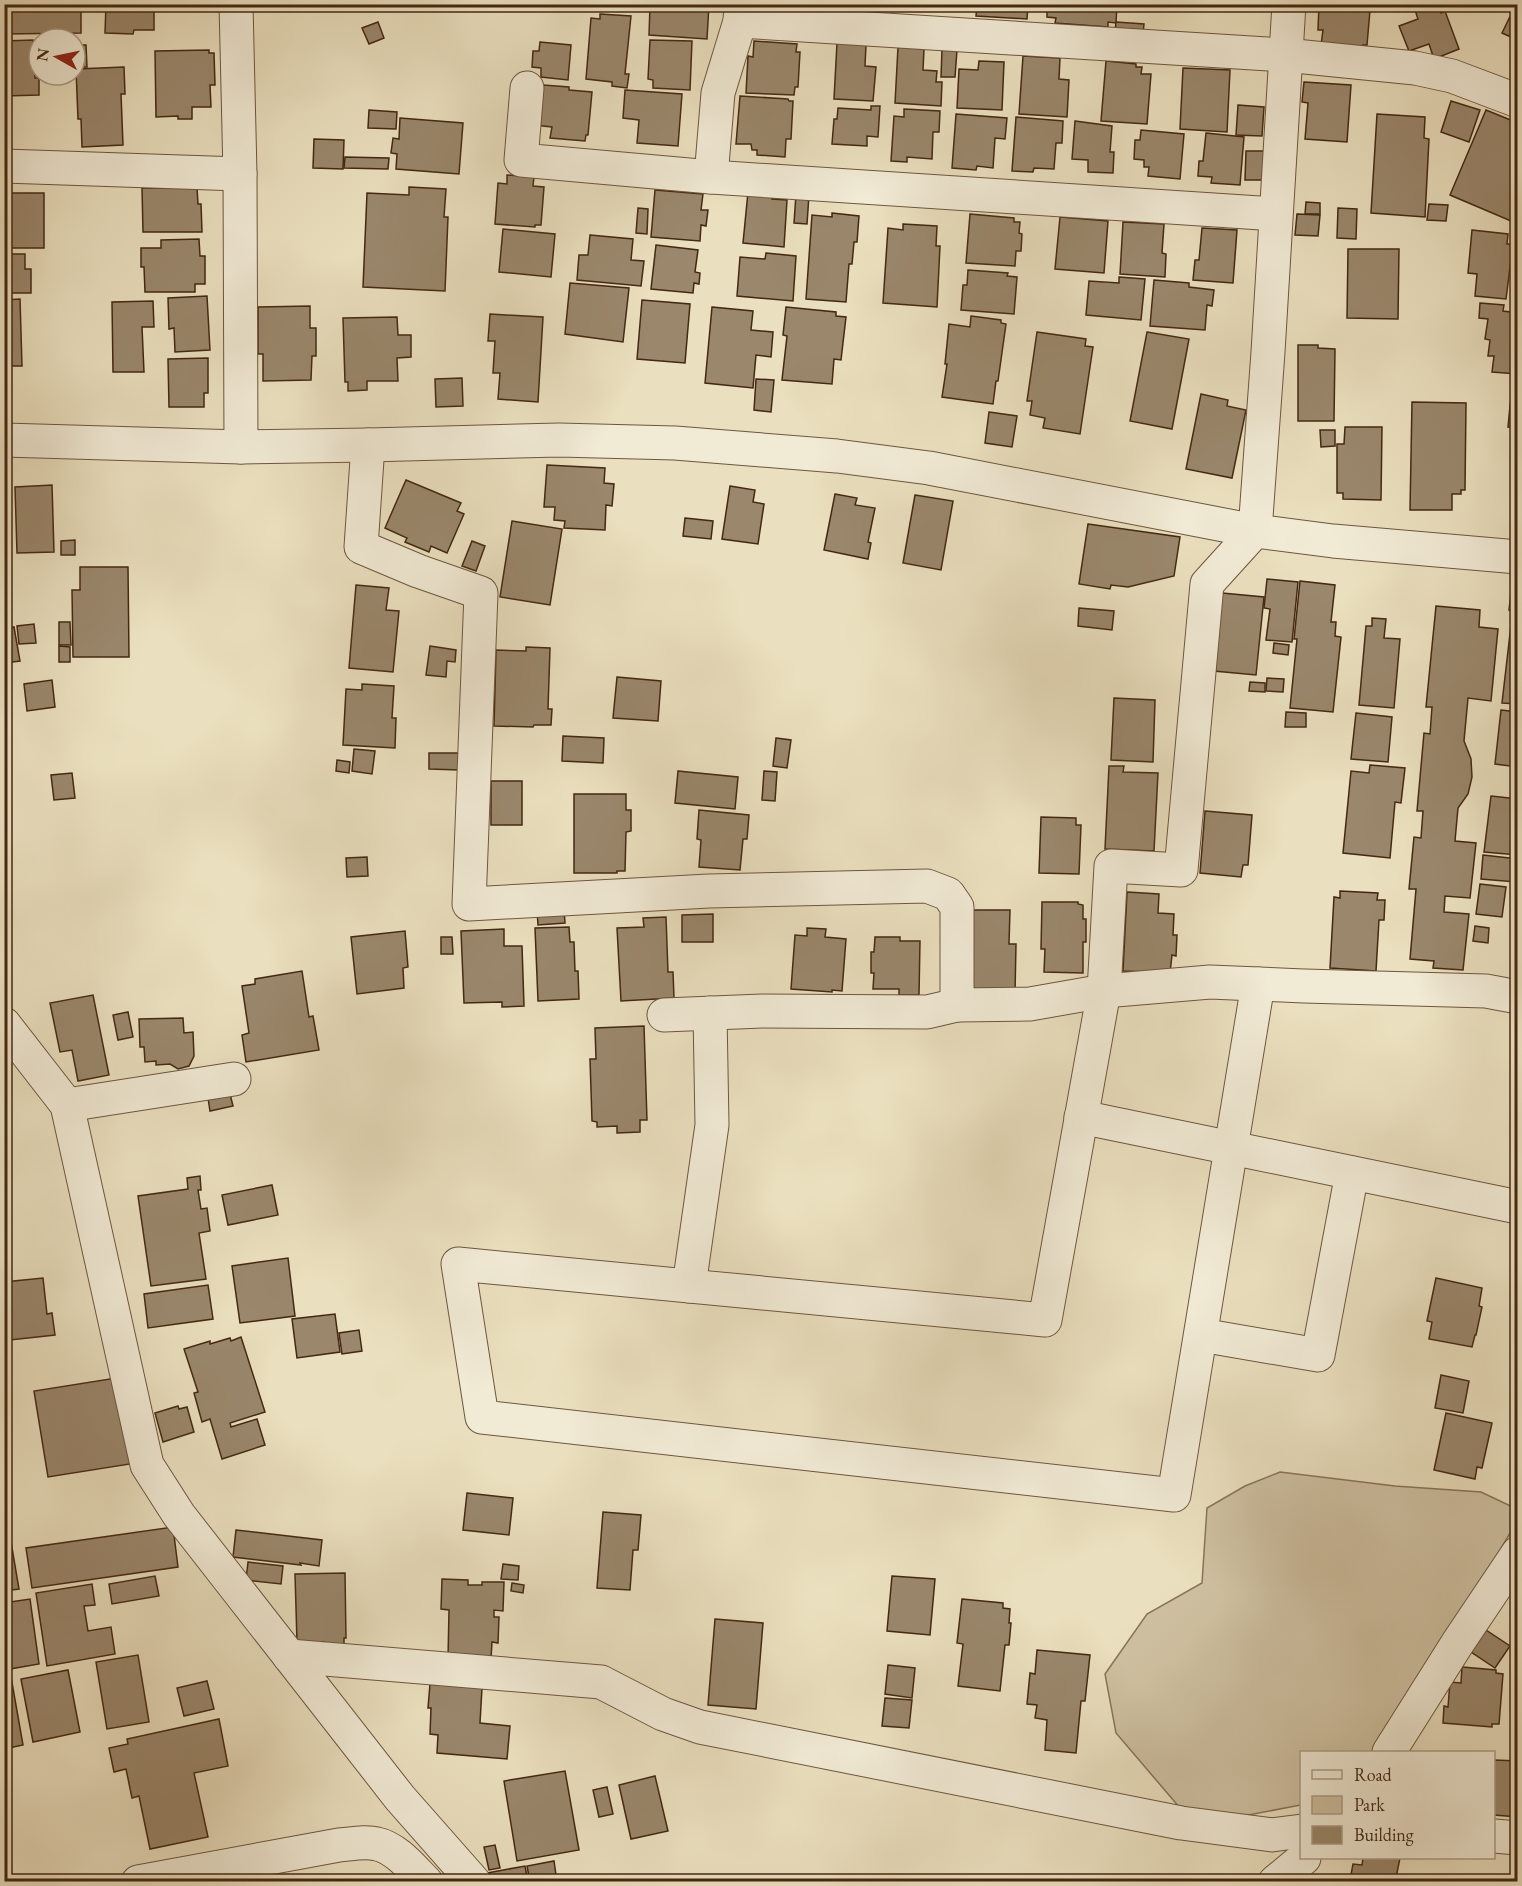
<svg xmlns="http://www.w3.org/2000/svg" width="1522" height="1886" font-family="'EB Garamond',serif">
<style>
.green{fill:#cec0a1;stroke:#89745a;stroke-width:1.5}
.building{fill:#9a876c;stroke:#442813;stroke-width:1.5}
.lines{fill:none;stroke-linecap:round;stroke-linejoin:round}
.minor-casing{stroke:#6e563e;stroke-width:35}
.minor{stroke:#f1ead5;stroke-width:33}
</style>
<rect width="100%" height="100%" fill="#eadfbe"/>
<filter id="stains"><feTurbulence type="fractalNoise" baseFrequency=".00333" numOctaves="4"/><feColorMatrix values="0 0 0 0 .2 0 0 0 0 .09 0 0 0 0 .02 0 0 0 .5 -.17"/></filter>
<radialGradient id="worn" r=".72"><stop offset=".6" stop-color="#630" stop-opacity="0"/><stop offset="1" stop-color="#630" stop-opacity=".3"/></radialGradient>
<path class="green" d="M1280,1472L1395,1486L1481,1492L1517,1509V1521L1474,1595L1372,1752H1302L1301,1805L1243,1816L1180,1808L1116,1733L1105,1674L1147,1614L1202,1583L1207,1508L1245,1486Z"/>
<g class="building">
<path d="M4,4H81V33L4,34Z"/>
<path d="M106,4H154V30H134L133,34L105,33Z"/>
<path d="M645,4H709L707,39L649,35L650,6Z"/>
<path d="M977,4H1028L1027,19L976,16Z"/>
<path d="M1047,4H1117L1116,23L1108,22V27L1055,23L1056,18L1047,17Z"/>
<path d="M1319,4L1366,7V10H1370L1367,45H1363V48L1321,45L1323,30H1318Z"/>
<path d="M1429,4H1438L1441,13L1445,11L1459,49L1434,59L1429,44L1409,51L1399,26L1418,19L1415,10Z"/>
<path d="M1516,4H1518V40L1502,33Z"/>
<path d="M600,14L631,16L625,74H629L627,88L612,86V82L586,79L591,18L600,19Z"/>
<path d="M378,22L384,38L369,44L362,28Z"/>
<path d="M1116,22L1144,24L1143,34L1115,32Z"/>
<path d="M33,40L35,78H39V95L4,96V41Z"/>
<path d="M650,40L692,41L690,90L653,88V80L648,79Z"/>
<path d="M754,41L797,44L796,52H800L798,87H795L794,95L746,93L748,56L753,57Z"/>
<path d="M540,42L571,45L568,80L541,77V68L532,67L533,51H539Z"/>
<path d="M837,43L866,45L865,66L876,67L873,101L834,99Z"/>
<path d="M75,45H86L87,67H75Z"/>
<path d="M898,47L924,49L923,70L937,71L936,82H942L941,106L895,103Z"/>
<path d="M942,49L957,50L955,77H941Z"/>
<path d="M209,50V53H214L215,85H210L211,107H192V119H178V116L156,117L155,51Z"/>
<path d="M1023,56L1060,58L1059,79L1069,80L1067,117L1019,114Z"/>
<path d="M979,61L1004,62L1002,110L957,108L959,69L978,70Z"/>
<path d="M1106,61L1136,64V67H1142L1141,74H1151L1147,124L1101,121Z"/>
<path d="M124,67L125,94H121L123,145L82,147L81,119H78L76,69Z"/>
<path d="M1183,68L1230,70L1227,132L1180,129Z"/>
<path d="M1304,82L1351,85L1347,142L1305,139L1308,103L1302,102Z"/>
<path d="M543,85L569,87V90L592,92L588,135H586L585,141L550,138L552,127L534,125L542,98Z"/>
<path d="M625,90L682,94L678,146L637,143L639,120L623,118Z"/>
<path d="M740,96L788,99L789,101H793L791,139H786L785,157L757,155V150H752L751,144H736Z"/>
<path d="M1451,101L1480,110L1469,142L1441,132Z"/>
<path d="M1238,105L1264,107L1262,136L1236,135Z"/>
<path d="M871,106H880L878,137L867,136V146L832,144L834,119H837L838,108L871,110Z"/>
<path d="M904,109L940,111L939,132H933L932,159L907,157V162L891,161L894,116L904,117Z"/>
<path d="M369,110L397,112L396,129L368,128Z"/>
<path d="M1486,110L1518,123V206L1511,221L1450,195Z"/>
<path d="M956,114L1007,118L1005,139L995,138L993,168L977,166L976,170L952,168Z"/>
<path d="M1377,114L1425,117L1424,138L1429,139L1425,217L1371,213Z"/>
<path d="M1016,117L1063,121L1062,143H1056L1054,169L1034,168L1033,172L1012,171Z"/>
<path d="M400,118L463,123L459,174L396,169L397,154L391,153L393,138L399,139Z"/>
<path d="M1075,121L1112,126L1110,152H1114L1113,173L1088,172V160L1072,159Z"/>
<path d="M1141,130L1184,134L1180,179L1148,176L1149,167H1144V160L1134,159L1135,140H1140Z"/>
<path d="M1206,133L1244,137L1240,185L1211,183L1212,177L1198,176L1199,161H1203Z"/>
<path d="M314,139L344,140L343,169L313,168Z"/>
<path d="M1246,151H1264L1263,180H1245Z"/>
<path d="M345,157L389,158L388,169L344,168Z"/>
<path d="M507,175L534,177L533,186L544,187L541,225H535V227L495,224L498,183L507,184Z"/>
<path d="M409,187L446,189L444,217H448L445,291L363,287L367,193L409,195Z"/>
<path d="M142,188H197L198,204H201L202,232H143Z"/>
<path d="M655,190L703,194L701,210H708L706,226L701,225L700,241L651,237Z"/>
<path d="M748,192L773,194L772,199L787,200L784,247L743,243Z"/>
<rect x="4" y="193" width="40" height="55"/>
<path d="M796,194L809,195L807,224L794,223Z"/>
<path d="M1306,202L1320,203V214H1305Z"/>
<path d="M1429,204L1448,205L1446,221L1427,220Z"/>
<path d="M638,208L648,209L647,234L636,233Z"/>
<path d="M1338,208L1357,209L1356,239L1337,238Z"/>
<path d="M832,213L859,216L857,242H854L852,264H849L846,302L806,299L812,215L832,217Z"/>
<path d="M970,214L1014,218V222H1020L1019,233L1022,234L1021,251H1016L1015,266L966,263Z"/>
<path d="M1297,214L1320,215L1318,236L1295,235Z"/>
<path d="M1060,217L1108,221L1104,273L1055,269Z"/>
<path d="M1123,222L1164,224L1162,253L1166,254L1165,277L1120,274Z"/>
<path d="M903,224L937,226L936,246H940L937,307L883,303L888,228L903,230Z"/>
<path d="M1202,228L1237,230L1233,283L1193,280L1195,260H1199Z"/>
<path d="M503,229L555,234L551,277L499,272Z"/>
<path d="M1472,230L1508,234L1507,244H1513L1506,299L1475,296L1477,274L1468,273Z"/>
<path d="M590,235L633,239L631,260L644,261L641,286L577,280L579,255H588Z"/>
<path d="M199,239L200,256H205V284H195V292H145L144,267H141V248H161V240Z"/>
<path d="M656,245L698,250L695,272L700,273L699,284L694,283L693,293L651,289Z"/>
<path d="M1348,249H1399L1398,319L1347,318Z"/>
<path d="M766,253L796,256L793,301L737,296L740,257L765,259Z"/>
<path d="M4,254H25V269H31V293H4Z"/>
<path d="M968,270L1008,273L1007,276L1017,277L1014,314L961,310L963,285H967Z"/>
<path d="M1119,277L1145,279L1141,320L1086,315L1089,281L1119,283Z"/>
<path d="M1154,280L1189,283V287L1214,290L1212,306L1207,305L1205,330L1150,326Z"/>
<path d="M570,283L629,288L623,342L565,334Z"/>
<path d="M207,296L210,350L175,352L174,328L169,329L168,298Z"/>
<path d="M20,299L22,366H4V300Z"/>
<path d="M642,300L690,304L685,363L637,359Z"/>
<path d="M153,301L154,327H142L144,372H113L112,302Z"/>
<path d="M1480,303L1504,305L1503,311L1518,313V374L1492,372L1494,356H1488L1490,340L1485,339L1488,319L1479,318Z"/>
<path d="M310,306V328H316V356H312L311,380L263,381V354H258V307Z"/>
<path d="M712,307L753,311L751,330L773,332L771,357L756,355L753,388L705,383Z"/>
<path d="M786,307L836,312V316L846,317L841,360L834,359L832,384L782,380L787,336L783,335Z"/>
<path d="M490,314L543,317L538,402L498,399L500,373H493L495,341H488Z"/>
<path d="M971,316L1001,320V323L1006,324L998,381H996L993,404L942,397L947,364H945L949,324L970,327Z"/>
<path d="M397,317L398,335H411V357L397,358L398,381H367V390L348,391V382H345L343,318Z"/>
<path d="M1037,332L1086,339L1085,346L1093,347L1080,434L1043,428L1045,418L1030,415L1032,401H1027Z"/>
<path d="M1147,332L1189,339L1172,429L1130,421Z"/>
<path d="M1298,345H1318V348L1335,349L1334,421H1298Z"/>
<path d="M208,358V393H204V407H169L168,359Z"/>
<path d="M462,378L463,406L436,407L435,379Z"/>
<path d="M756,379L774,380L771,412L754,410Z"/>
<path d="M1201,394L1228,400L1227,406L1246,410L1232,478L1186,469Z"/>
<path d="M1511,395L1518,396V428L1508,427Z"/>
<path d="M1412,402L1466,403L1465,490H1461V494H1452V510H1410Z"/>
<path d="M989,412L1017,416L1012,447L985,443Z"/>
<path d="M1345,427H1382L1381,500L1343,499V493H1337V444H1344Z"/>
<path d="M1320,430H1335V446L1321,447Z"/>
<path d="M547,465L605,468L604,483L614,484L612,506L606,505L605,530L564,528L565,521L554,520L555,507H544Z"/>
<path d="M406,480L461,503L457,511L464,514L447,553L431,546L429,552L405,542L407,538L385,528Z"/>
<path d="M52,485L54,552L17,553L15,487Z"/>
<rect x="4" y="486" width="5" height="30"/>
<path d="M730,486L755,490L753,502L764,504L758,544L722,539Z"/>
<path d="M835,494L857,498L855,505L875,508L868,542L871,543L868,559L824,550Z"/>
<path d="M915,495L953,501L941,570L903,563Z"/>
<path d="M685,518L713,521L711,539L683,536Z"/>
<path d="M512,521L562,529L550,605L500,597Z"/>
<path d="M1088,524L1180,537L1174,576L1128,587L1111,585L1110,589L1079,584Z"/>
<path d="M75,540V555H61V541Z"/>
<path d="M472,541L485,546L476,571L462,566Z"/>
<path d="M80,567H128L129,657H73L72,590H80Z"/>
<path d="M1267,579L1298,582L1292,642L1266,640L1270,609L1264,608Z"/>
<path d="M1300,581L1335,585L1331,622H1336L1335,636L1341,637L1333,712L1290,708L1297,639H1294Z"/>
<path d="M1512,584L1518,585V611L1509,610Z"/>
<path d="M356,585L389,588L386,610L399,611L393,672L349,668Z"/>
<path d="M1222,593L1264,597L1256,675L1214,671Z"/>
<path d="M1436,606L1480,610L1479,627L1498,629L1491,701L1468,698L1464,741L1471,759L1472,777L1468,794L1458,808L1455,841L1476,843L1470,898L1445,896L1444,912L1469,914L1463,970L1433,968L1434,961L1410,959L1416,889H1409L1414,837L1421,838L1423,811H1417L1424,733L1430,734L1432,707H1426Z"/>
<path d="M1079,608L1114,611L1112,630L1078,626Z"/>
<path d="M1372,618L1386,619L1384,638L1400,639L1394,708L1359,705L1366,626H1372Z"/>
<path d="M59,622H70L71,645H59Z"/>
<path d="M34,624L36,643L19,644L17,626Z"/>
<path d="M1511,625L1518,626V704L1502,703Z"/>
<path d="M14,627L20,661L4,663V629Z"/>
<path d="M1274,643L1289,645L1288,655L1273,653Z"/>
<path d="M59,646L70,647V662H59Z"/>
<path d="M430,646L456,650L455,662L447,661L446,677L426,675Z"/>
<path d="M526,647L550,648L548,709H552L551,725H534L533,727L494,726L496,650L526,651Z"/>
<path d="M617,677L661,681L658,721L613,718Z"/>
<path d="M1267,678L1284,679L1283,692L1266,691Z"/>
<path d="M52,680L55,707L27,711L24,684Z"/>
<path d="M1250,682L1265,683V692L1249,691Z"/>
<path d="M362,684L394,686L392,718H396L395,748L343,745L346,689L362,690Z"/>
<path d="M1114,698L1155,700L1153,762L1111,760Z"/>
<path d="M1501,710L1518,712V767L1495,764Z"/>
<path d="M1286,712L1306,713V727H1285Z"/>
<path d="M1356,713L1392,717L1388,762L1351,759Z"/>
<path d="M563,736L604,738L603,763L562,761Z"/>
<path d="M776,738L791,740L787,768L773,766Z"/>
<path d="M354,749L375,751L372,774L352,771Z"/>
<path d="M429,753H460V770L429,769Z"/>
<path d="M337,760L350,762L349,773L336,771Z"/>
<path d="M1370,765L1405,768L1401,803L1395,802L1390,858L1343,853L1351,771L1369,773Z"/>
<path d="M1109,766H1124L1123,772L1158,773L1154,851L1105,849Z"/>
<path d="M678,771L738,777L735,809L675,803Z"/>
<path d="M764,771L777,772L775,801L762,800Z"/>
<path d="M72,773L75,798L54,800L51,775Z"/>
<rect x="491" y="781" width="31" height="44"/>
<path d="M574,794H626V810H631V831L626,832L625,871H617V873H574Z"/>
<path d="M1491,796L1518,799V855L1484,852Z"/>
<path d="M699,810L749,815L747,839H743L740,870L699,867L701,840L697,839Z"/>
<path d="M1205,811L1252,815L1248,865H1243L1241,877L1200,873Z"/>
<path d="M1041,817L1076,818V825H1081L1079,874L1039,873Z"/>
<path d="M1483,855L1518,859L1516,882L1481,879Z"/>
<path d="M367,857L368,876L347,877L346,858Z"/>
<path d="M1480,884L1506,887L1502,917L1476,914Z"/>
<path d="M1340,891L1378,893L1377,900H1385L1384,920H1379L1376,971L1330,968L1334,897L1340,898Z"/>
<path d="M1127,892L1159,894L1158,913L1174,914L1173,935H1177L1176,956L1172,955L1170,973L1123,971Z"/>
<path d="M1042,902H1078V904L1083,905V919H1086V942H1083V973L1044,972L1045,949H1041Z"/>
<path d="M564,909L565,923L538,925L537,910Z"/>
<path d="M964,910H1010L1009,944H1016L1015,993H968Z"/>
<path d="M713,914V942H682V915Z"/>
<path d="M666,917L668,972H673L674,998L621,1001L617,928L644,927L643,918Z"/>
<path d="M1475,926L1489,928L1488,943L1473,941Z"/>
<path d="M569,927L570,942H574L575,971H578L579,999L538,1001L535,928Z"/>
<path d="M807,928L826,929L825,937L846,939L842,991L832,990V992L791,989L795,935L807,936Z"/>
<path d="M504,929V946H522L524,1006L502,1007V1002L464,1003L461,931Z"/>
<path d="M405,931L408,967L403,968L404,988L357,994L351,937Z"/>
<path d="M441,937H452L453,954H441Z"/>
<path d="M875,937H900V941H920L919,995H899V989H873L874,973H871V952H874Z"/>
<path d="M302,971L309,1017L313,1016L319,1050L246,1062L242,1035L249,1033L242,986L255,984V979Z"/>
<path d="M93,995L109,1075L78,1081L72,1050L60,1052L50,1003Z"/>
<path d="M128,1012L133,1037L118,1040L113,1015Z"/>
<path d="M183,1018L184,1033L193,1032L194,1056L189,1066L178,1069L170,1064L156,1065V1061L145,1062L144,1047H140L139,1019Z"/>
<path d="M644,1026L647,1120H640V1132L617,1133V1126L597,1127V1122L592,1121L590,1059H596L595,1028Z"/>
<path d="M229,1090L233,1106L210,1111L208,1098Z"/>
<path d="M200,1176L201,1190H198L201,1209L207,1208L210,1231L199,1233L206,1279L151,1286L138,1196L188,1189L187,1178Z"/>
<path d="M272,1185L278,1215L228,1225L222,1195Z"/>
<path d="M288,1258L295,1316L240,1323L232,1266Z"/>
<path d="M43,1278L47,1314L52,1313L55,1335L10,1340L4,1282Z"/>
<path d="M1436,1278L1482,1288L1479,1306L1482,1307L1476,1335H1475L1472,1347L1429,1339L1432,1322L1427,1321Z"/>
<path d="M208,1285L213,1319L148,1328L144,1294Z"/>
<path d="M335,1314L340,1352L297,1358L292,1319Z"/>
<path d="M359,1330L362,1351L342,1354L339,1333Z"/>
<path d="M241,1337L265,1412L230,1423L231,1427L257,1419L265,1445L222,1459L210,1419L202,1422L194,1393L198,1392L184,1349L210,1341V1344L230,1338L231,1341Z"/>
<path d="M1441,1375L1469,1381L1463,1413L1435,1408Z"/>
<path d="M116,1378L130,1464L48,1477L34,1391Z"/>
<path d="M178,1406L179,1409L187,1407L194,1432L163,1442L155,1413Z"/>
<path d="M1446,1413L1492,1423L1482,1468L1477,1467L1475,1479L1434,1470Z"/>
<path d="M467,1493L513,1498L509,1535L463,1530Z"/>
<path d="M603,1512L641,1515L638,1550H633L630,1590L597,1588Z"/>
<path d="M173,1527L178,1567L32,1588L26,1548Z"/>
<path d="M236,1530L322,1540L319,1566L300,1563L301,1565L233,1557Z"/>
<path d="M10,1536L19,1589L4,1591V1537Z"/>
<path d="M248,1562L283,1566L281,1584L246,1580Z"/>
<path d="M503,1564L519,1566L518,1580L501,1579Z"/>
<path d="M345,1573L346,1638H344V1647H325L324,1642H297L295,1574Z"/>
<path d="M155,1576L159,1596L112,1604L109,1584Z"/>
<path d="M892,1576L935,1579L930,1635L887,1631Z"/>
<path d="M442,1579L468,1580V1585H482V1582H504L503,1611L494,1610V1617H499L498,1643L492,1642L491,1659L448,1658L449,1610L441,1609Z"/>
<path d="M512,1583L524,1585L523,1593L511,1591Z"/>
<path d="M92,1584L95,1605L84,1606L88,1631L111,1627L115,1654L47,1666L36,1593Z"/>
<path d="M30,1599L39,1664L4,1670V1603Z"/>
<path d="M962,1599L1003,1603V1608L1010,1609L1009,1623H1011L1009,1645H1005L1000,1691L958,1686L963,1644L957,1643Z"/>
<path d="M715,1619L763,1623L756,1709L708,1705Z"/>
<path d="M1486,1630L1510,1646L1495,1668L1471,1652Z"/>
<path d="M1037,1650L1090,1655L1085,1701H1081L1076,1753L1045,1750L1047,1720L1035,1718L1037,1705L1027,1704L1030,1673L1035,1674Z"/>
<path d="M138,1655L149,1722L107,1729L96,1662Z"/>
<path d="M888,1665L915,1668L912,1698L885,1694Z"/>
<path d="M1462,1667L1496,1670V1673L1503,1674L1499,1724H1492V1727L1443,1723L1444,1706L1448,1707L1450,1682L1461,1683Z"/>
<path d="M68,1670L80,1732L33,1742L21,1679Z"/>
<path d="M11,1677L23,1745L4,1749V1678Z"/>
<path d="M207,1681L214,1709L184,1716L177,1688Z"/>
<path d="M430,1684L482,1688L480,1723L510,1726L507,1759L437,1753L438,1735L430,1734L431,1708H428Z"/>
<path d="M885,1698L912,1700L909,1728L882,1726Z"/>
<path d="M219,1719L228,1766L194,1773L208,1837L150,1849L139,1796L132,1798L126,1769L114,1772L109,1748L128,1744L127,1739Z"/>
<path d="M1494,1760L1518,1761V1817L1494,1815Z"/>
<path d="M565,1771L579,1850L517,1861L504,1781Z"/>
<path d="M655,1776L668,1831L631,1839L619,1785Z"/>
<path d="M607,1787L613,1814L599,1817L593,1790Z"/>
<path d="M495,1845L500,1868L489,1870L484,1847Z"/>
<path d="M1363,1858H1400L1396,1878L1402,1879L1401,1882H1341L1342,1879L1350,1880L1353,1864L1362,1865Z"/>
<path d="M554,1861L557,1882H530L527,1866Z"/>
<path d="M525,1866L528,1882H494L487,1873Z"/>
<path d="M1518,1874V1882H1474Z"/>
</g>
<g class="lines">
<g class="minor-casing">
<g id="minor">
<path d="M740,21L1285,55L1415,68L1452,76L1518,101"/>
<path d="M527,88L521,160L711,177L1275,214"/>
<path d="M4,166L240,174L236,4"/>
<path d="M240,174L241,447"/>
<path d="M711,177L718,93L740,21L741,4"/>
<path d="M4,440L241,447L368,445L559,440L675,443L837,456L929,468L1255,531L1333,541L1518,557"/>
<path d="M368,445L361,547L418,571L481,593L469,904L709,891L927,886L948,894L957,907V1005L1030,1004L1104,991L1210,982L1304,986L1486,991L1518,997"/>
<path d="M1258,984L1174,1495L482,1417L458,1264L1045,1320L1104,991L1111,866L1181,870L1207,584L1255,531L1268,352L1289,4"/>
<path d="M664,1015L762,1011L927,1012L957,1005"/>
<path d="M4,1024L67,1105L147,1465L179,1515L400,1798L474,1882"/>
<path d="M67,1105L234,1079"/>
<path d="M1081,1117L1518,1207"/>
<path d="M689,1286L712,1125L710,1013"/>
<path d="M1201,1335L1318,1355L1352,1173"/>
<path d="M289,1656L601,1682L663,1714L700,1727L1181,1823L1272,1835L1302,1831"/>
<path d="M1389,1752L1457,1644L1518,1553"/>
<path d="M1494,1836L1518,1838"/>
<path d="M138,1882L339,1845C351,1844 366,1841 377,1844C396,1848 412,1868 426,1882"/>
<path d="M1275,1882L1304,1858"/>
</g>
</g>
<use href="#minor" class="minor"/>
</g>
<rect width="1522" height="1886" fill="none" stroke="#eadfbe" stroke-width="24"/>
<rect x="6" y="6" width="1510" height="1874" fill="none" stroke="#442813" stroke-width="3"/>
<rect x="12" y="12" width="1498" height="1862" fill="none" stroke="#442813" stroke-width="1.5"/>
<rect x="1300" y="1751" width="195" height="108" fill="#f1ead5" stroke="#ac9c87" stroke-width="1.5"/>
<rect x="1312" y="1770" width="30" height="9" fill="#f1ead5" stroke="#ac9c87" stroke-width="1.5"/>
<text x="1354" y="1781" font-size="18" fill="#442813">Road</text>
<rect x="1312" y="1796" width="30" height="18" fill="#cec0a1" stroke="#ac9c87" stroke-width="1.5"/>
<text x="1354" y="1811" font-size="18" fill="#442813">Park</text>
<rect x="1312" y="1826" width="30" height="18" fill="#9a876c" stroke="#ac9c87" stroke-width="1.5"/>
<text x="1354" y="1841" font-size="18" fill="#442813">Building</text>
<g transform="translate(57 57) rotate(279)"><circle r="28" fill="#f1ead5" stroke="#ac9c87" stroke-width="1.5"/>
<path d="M0-4.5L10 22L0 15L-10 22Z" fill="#8f2418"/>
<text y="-9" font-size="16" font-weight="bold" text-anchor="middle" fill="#442813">N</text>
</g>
<rect width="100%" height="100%" filter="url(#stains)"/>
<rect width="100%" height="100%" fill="url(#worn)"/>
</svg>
